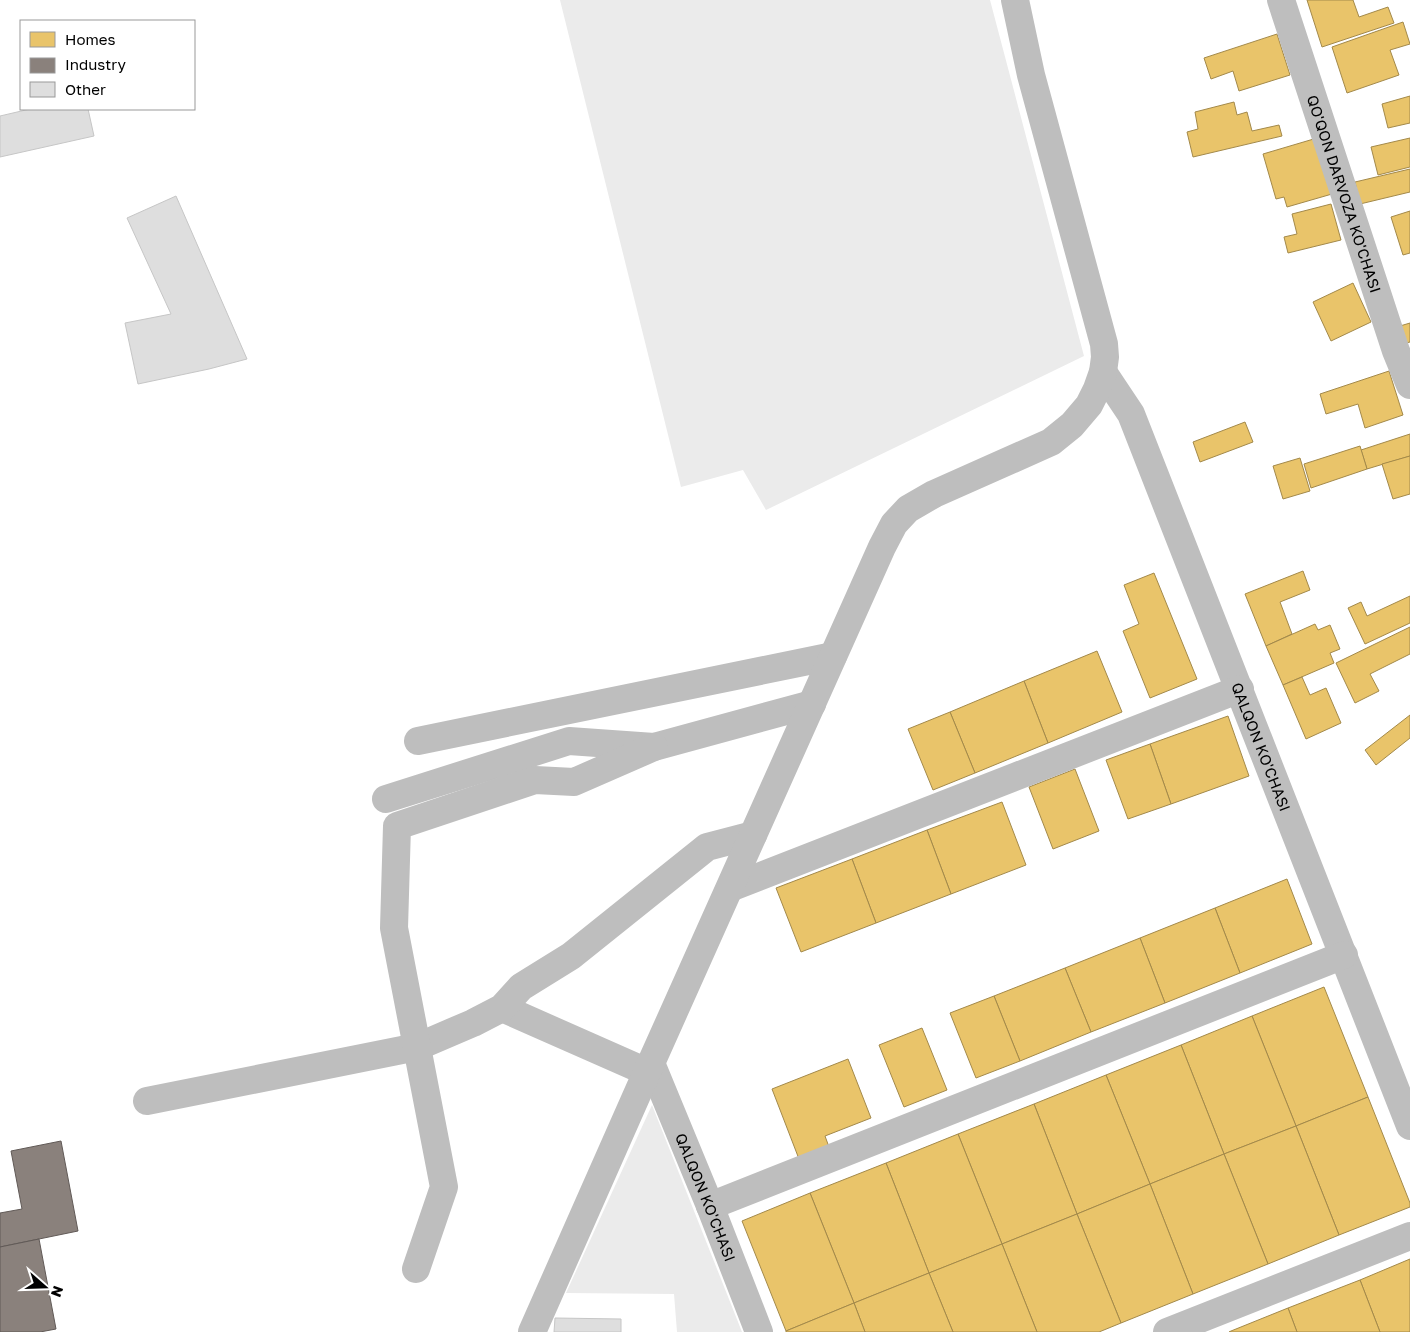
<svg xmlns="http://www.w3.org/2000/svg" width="1410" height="1332" font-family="'Golos Text',sans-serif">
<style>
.green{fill:#ebebeb}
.homes{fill:#e9c46a;stroke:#a3894a}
.industry{fill:#8a817c;stroke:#615a57}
.building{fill:#dedede;stroke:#c6c6c6}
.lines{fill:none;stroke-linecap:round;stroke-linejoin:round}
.minor{stroke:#bebebe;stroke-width:28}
.labels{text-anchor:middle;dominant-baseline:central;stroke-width:5;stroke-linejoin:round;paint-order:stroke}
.street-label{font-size:15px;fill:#000;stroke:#fff}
</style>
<rect width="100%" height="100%" fill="#fff"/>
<g class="green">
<path d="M560,0H990L1084,356L766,510L743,470L681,487Z"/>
<path d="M652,1105L742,1332H677L674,1294L566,1293Z"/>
</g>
<g class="homes">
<path d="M1307,0H1353L1359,17L1388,7L1394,23L1322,47Z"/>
<path d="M1403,22L1410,44L1390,50L1399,75L1347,93L1332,47Z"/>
<path d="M1277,34L1290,75L1239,91L1233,71L1211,79L1204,58Z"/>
<path d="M1410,96V123L1388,128L1382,104Z"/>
<path d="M1234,102L1237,115L1247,112L1252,131L1279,125L1282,136L1193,157L1187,132L1198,129L1195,112Z"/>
<path d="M1317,138L1332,194L1287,207L1284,197L1276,199L1263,154Z"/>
<path d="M1410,138V167L1378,175L1371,147Z"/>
<path d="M1410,169V192L1360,204L1355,182Z"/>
<path d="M1331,204L1341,240L1288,253L1284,237L1297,234L1292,214Z"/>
<path d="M1410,211V253L1403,255L1391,217Z"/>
<path d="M1353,283L1371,322L1331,341L1313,302Z"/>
<path d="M1410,323V342L1406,343L1400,326Z"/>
<path d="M1389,371L1403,415L1365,428L1358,404L1326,414L1320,394Z"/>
<path d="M1245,422L1253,442L1200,462L1193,442Z"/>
<path d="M1410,434V456L1367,469L1361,450Z"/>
<path d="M1360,446L1367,469L1311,488L1304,464Z"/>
<path d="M1410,456V494L1393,499L1382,464Z"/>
<path d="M1300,458L1310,491L1283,499L1273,466Z"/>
<path d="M1303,571L1310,590L1280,602L1292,634L1266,646L1245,594Z"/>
<path d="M1154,573L1197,679L1150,698L1123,631L1139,624L1124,585Z"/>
<path d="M1410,596V623L1365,644L1348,608L1361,602L1367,616Z"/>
<path d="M1315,624L1318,630L1330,625L1340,649L1330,653L1334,663L1283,685L1266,646Z"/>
<path d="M1410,627V654L1370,674L1379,691L1355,703L1336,663Z"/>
<path d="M1097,651L1122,712L1048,743L1024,681Z"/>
<path d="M1302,677L1310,695L1326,688L1341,723L1306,739L1283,685Z"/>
<path d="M1024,681L1048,743L975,773L950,712Z"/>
<path d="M950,712L975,773L933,790L908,729Z"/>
<path d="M1410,715V738L1376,765L1365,750Z"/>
<path d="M1228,716L1249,776L1171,804L1150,744Z"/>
<path d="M1150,744L1171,804L1128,819L1106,760Z"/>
<path d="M1075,769L1099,831L1053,849L1029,787Z"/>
<path d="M1002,802L1026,865L951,894L927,830Z"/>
<path d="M927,830L951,894L876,923L852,859Z"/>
<path d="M852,859L876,923L801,952L776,888Z"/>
<path d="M1287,879L1312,944L1240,973L1215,908Z"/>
<path d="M1215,908L1240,973L1165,1003L1140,938Z"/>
<path d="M1140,938L1165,1003L1091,1032L1065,968Z"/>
<path d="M1065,968L1091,1032L1020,1061L994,996Z"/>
<path d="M1324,987L1368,1097L1296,1126L1252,1016Z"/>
<path d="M994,996L1020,1061L976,1078L950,1013Z"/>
<path d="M1252,1016L1296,1126L1224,1154L1181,1045Z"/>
<path d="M922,1028L947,1090L904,1107L879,1045Z"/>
<path d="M1181,1045L1224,1154L1150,1184L1106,1075Z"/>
<path d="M848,1059L871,1118L825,1136L829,1147L799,1159L772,1089Z"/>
<path d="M1106,1075L1150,1184L1077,1214L1034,1104Z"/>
<path d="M1368,1097L1410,1203V1207L1339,1235L1296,1126Z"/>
<path d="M1034,1104L1077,1214L1002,1244L958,1134Z"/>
<path d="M1296,1126L1339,1235L1268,1264L1224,1154Z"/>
<path d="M958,1134L1002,1244L929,1273L886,1163Z"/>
<path d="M1224,1154L1268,1264L1193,1294L1150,1184Z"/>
<path d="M886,1163L929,1273L854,1303L810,1193Z"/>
<path d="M1150,1184L1193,1294L1121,1323L1077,1214Z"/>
<path d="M810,1193L854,1303L786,1331L742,1221Z"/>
<path d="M1077,1214L1121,1323L1099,1332H1037L1002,1244Z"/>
<path d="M1002,1244L1037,1332H953L929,1273Z"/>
<path d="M1410,1259V1332H1380L1360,1280Z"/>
<path d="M929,1273L953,1332H865L854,1303Z"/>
<path d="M1360,1280L1380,1332H1297L1288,1308Z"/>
<path d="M854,1303L865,1332H786V1331Z"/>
<path d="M1288,1308L1297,1332H1229L1231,1331Z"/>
</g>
<g class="industry">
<path d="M61,1141L78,1231L0,1247V1213L22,1209L11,1151Z"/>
<path d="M39,1239L56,1329L40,1332H0V1247Z"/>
</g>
<g class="building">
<path d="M30,109H88L94,136L0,157V116Z"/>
<path d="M176,196L247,359L209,369L138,384L125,323L171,314L127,218Z"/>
<path d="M555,1318L621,1319V1332H554Z"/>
</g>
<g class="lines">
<g class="minor">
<path id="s1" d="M1281,0L1396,351L1410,385"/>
<path id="s2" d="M1103,372L1131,414L1410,1126"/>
<path d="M418,741L833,656"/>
<path d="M386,799L569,741L654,747L812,704"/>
<path d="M730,888L1240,689"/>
<path d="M502,1008L647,1072"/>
<path id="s3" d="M651,1063L710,1206L759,1332"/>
<path d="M147,1101L417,1047L473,1023L502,1008L521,987L571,956L707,847L753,835"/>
<path d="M710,1206L1344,955"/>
<path d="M416,1269L444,1187L394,928L397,826L535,780L574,782L654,747"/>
<path d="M532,1332L651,1063L882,547L894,524L908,509L934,494L1051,442L1072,425L1089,405L1097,389L1103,372L1105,357L1104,344L1031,75L1015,0"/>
<path d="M1167,1332L1410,1236"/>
</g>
</g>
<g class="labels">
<g class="street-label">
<text stroke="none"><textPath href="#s1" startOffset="204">QO'QON DARVOZA KO'CHASI</textPath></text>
<text stroke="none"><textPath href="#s2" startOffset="408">QALQON KO'CHASI</textPath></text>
<text stroke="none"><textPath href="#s3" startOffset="145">QALQON KO'CHASI</textPath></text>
</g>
</g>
<rect x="20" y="20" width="175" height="90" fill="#ffffff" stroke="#999999"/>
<rect x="30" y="32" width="25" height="15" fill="#e9c46a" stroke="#999999"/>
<text x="65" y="45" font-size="15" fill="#000000">Homes</text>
<rect x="30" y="58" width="25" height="15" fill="#8a817c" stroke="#999999"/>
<text x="65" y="70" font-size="15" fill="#000000">Industry</text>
<rect x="30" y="82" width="25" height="15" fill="#dedede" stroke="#999999"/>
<text x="65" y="95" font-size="15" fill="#000000">Other</text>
<g transform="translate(45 1287) rotate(110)" stroke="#ffffff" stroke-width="4" paint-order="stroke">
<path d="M0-4L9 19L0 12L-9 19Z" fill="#000000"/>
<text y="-8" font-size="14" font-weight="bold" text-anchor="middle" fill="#000000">N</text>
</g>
</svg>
